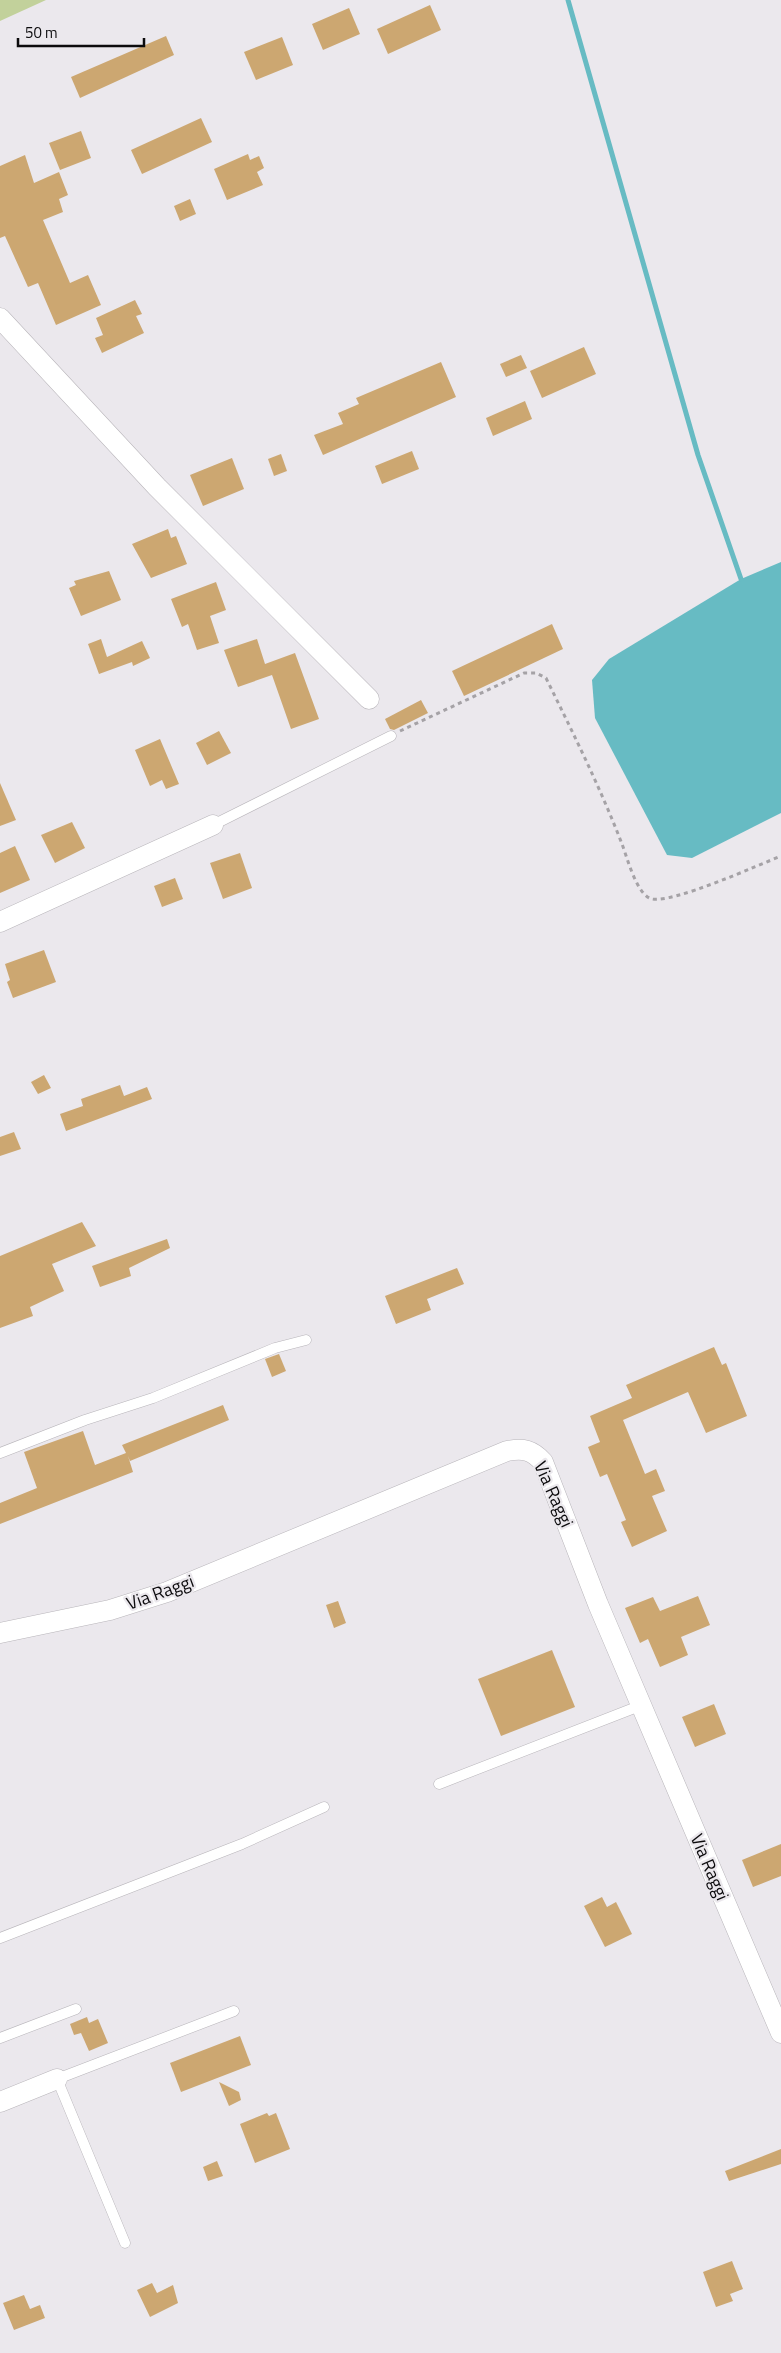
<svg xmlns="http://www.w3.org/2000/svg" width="781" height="2353" font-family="'Titillium Web',sans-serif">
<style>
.green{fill:#c2d19b}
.water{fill:#67bbc3}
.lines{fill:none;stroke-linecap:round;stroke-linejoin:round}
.stream{stroke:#67bbc3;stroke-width:5}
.building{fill:#cca771}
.service-casing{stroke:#b8b5ba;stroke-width:11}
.minor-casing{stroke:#b8b5ba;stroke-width:21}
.path{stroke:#a5a2a6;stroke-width:3;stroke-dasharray:4 4;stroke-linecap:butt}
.service{stroke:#fff;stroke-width:10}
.minor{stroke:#fff;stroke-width:20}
.labels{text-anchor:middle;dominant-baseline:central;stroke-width:4.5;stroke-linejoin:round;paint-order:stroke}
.street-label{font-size:18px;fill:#0c0b0d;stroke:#ebe8ed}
</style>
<rect width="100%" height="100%" fill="#ebe8ed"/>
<path class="green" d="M0,0H46L0,21Z"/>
<path class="water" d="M781,562V813L692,858L667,855L595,718L592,680L609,659L741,579Z"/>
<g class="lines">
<path class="stream" d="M568,0L698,455L741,579"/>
</g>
<g class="building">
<path d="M430,5L441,30L388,54L377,29Z"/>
<path d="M349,8L360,34L323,50L312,24Z"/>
<path d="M166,36L174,55L80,98L71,77Z"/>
<path d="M282,37L293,65L256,80L244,52Z"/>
<path d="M201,118L212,142L142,174L131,150Z"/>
<path d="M81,131L91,158L60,170L49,143Z"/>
<path d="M248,154L250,160L259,156L264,168L257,172L263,185L227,200L214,169Z"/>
<path d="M25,155L34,183L59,172L68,195L59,199L63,212L43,220L70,283L88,275L101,305L56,325L38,283L28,287L5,236L0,238V166Z"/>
<path d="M190,199L196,214L180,221L174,206Z"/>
<path d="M135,300L142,314L136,316L144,333L102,353L95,338L103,335L96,318Z"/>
<path d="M584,347L596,374L542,398L530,371Z"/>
<path d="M521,355L527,368L506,377L500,364Z"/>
<path d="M441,362L456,397L323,455L314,435L343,424L338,413L359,404L356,398Z"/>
<path d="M525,401L532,419L493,436L486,418Z"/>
<path d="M412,451L419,469L382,484L375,466Z"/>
<path d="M281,454L287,471L274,476L268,459Z"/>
<path d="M232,458L244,489L203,506L190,475Z"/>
<path d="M168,529L171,538L176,536L187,564L151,578L132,544Z"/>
<path d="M109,571L121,600L81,616L69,588L76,585L74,581Z"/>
<path d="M216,582L226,610L210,616L219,643L197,650L188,624L182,627L171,599Z"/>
<path d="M552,624L563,649L464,696L452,671Z"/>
<path d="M101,639L107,657L142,641L150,658L133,666L132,662L99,674L88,644Z"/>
<path d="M257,639L265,664L295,653L319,719L291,729L272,675L238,687L224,650Z"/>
<path d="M421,700L428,713L394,730L390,729L385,719Z"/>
<path d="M219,731L231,753L207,765L196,743Z"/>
<path d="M160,739L179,784L166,789L162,780L150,786L135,750Z"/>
<path d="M0,783L16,820L0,826Z"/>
<path d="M72,822L85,848L55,863L41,835Z"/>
<path d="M15,846L30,880L0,893V853Z"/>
<path d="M240,853L252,888L223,899L210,863Z"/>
<path d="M175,878L183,899L162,907L154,886Z"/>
<path d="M44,950L56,982L13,998L7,982L10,980L5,964Z"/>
<path d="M44,1075L51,1088L38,1094L31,1082Z"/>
<path d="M120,1085L124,1096L147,1087L152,1099L66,1131L60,1114L83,1106L81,1099Z"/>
<path d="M14,1132L21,1149L0,1156V1137Z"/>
<path d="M82,1222L96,1246L52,1264L64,1291L30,1307L33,1316L0,1328V1256Z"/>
<path d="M167,1239L170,1248L129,1268L131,1276L100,1287L92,1266Z"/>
<path d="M457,1268L464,1284L427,1299L431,1310L396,1324L385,1296Z"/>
<path d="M714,1347L722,1365L726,1363L747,1416L706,1433L688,1392L623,1420L645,1474L656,1469L665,1491L652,1496L667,1531L632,1547L621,1522L626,1520L607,1474L600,1477L588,1447L600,1442L590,1416L632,1398L626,1385Z"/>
<path d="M279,1354L286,1371L272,1377L265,1359Z"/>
<path d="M223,1405L229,1420L130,1461L128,1456L133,1472L0,1524V1503L37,1488L24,1452L83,1431L95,1465L126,1453L122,1445Z"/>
<path d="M698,1596L710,1625L681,1637L688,1655L660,1667L648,1639L640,1643L625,1608L653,1597L660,1611Z"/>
<path d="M338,1601L346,1623L334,1628L326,1605Z"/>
<path d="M552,1650L575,1707L501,1736L478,1679Z"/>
<path d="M714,1704L726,1734L695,1747L682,1717Z"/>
<path d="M781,1844V1876L753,1887L742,1860Z"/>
<path d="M602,1897L607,1907L616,1902L632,1934L605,1947L584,1906Z"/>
<path d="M87,2017L89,2023L98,2019L108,2043L89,2051L81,2033L74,2035L70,2024Z"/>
<path d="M240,2036L251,2065L181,2092L170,2063Z"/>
<path d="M219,2082L239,2092L241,2100L229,2106Z"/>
<path d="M267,2113L269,2116L276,2113L290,2149L255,2163L240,2124Z"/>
<path d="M781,2149V2164L729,2181L725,2171Z"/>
<path d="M217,2161L223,2176L208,2181L203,2167Z"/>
<path d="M732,2261L743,2289L730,2294L733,2301L716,2307L703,2272Z"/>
<path d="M152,2283L157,2293L173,2285L178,2303L150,2317L137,2290Z"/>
<path d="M24,2295L30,2309L40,2305L45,2318L14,2330L3,2303Z"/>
</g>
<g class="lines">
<g class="service-casing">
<g id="service">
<path d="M213,825L391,736"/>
<path d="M0,1453L85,1420L153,1398L275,1348L306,1340"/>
<path d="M439,1784L642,1705"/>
<path d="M0,1938L242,1844L324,1807"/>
<path d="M0,2038L76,2009"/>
<path d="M125,2243L57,2079L234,2011"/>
</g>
</g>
<g class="minor-casing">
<g id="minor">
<path d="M0,318L157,487L369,699"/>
<path d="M0,922L213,825"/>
<path d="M0,1633L110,1610L167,1592L507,1451C524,1448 532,1450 543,1462L598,1604L781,2033"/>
<path d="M0,2102L57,2079"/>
</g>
</g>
<path class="path" d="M400,731L524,673H536L546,678C573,733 600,787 622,844C627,857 637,896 652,899C674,903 756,866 781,856"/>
<use href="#service" class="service"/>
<use href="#minor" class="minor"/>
</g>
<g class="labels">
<g class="street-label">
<text transform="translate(554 1494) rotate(66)">Via Raggi</text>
<text transform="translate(160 1592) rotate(-20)">Via Raggi</text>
<text transform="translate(710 1867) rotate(67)">Via Raggi</text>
</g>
</g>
<path d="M18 38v8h126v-8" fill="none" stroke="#0c0b0d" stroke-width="2.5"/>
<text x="25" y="38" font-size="15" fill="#0c0b0d" stroke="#ebe8ed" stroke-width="4" paint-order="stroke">50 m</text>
</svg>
